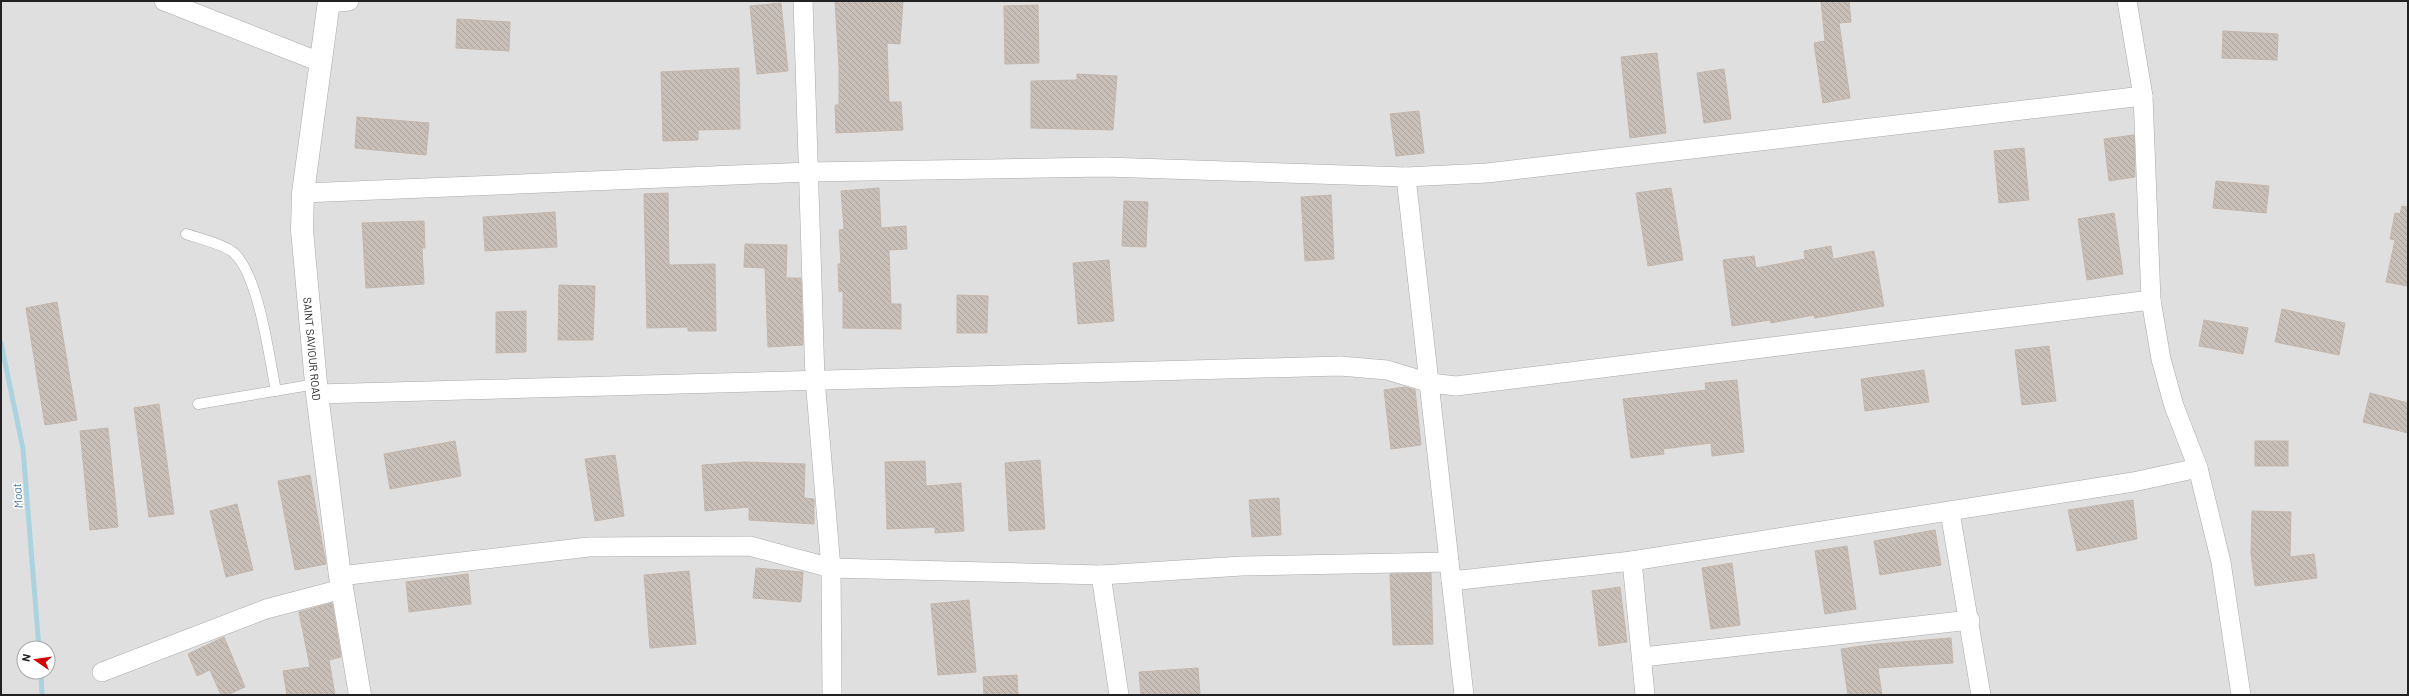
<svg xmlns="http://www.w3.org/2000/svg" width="2409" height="696" font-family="Barlow,sans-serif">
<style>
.residential{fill:#e0dfdf;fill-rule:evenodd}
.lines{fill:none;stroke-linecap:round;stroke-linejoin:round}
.stream{stroke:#aad3df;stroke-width:5}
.building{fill:url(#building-back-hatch);stroke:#c4b6ab}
.service-casing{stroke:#a9a9a9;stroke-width:11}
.minor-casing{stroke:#a9a9a9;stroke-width:20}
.tertiary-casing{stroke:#a9a9a9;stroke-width:23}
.service{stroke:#fff;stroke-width:10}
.minor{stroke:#fff;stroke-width:19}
.tertiary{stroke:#fff;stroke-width:22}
.labels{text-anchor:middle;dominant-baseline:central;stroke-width:3;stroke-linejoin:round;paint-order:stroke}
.street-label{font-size:11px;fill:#222;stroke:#fff}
.water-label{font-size:12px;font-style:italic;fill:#4a7aab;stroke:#fff}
</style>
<defs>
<pattern id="building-back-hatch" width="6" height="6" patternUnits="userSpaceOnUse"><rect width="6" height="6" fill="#c7bfb8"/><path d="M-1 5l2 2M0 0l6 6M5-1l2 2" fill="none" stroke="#aba49e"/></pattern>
</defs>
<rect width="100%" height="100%" fill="#f2efe9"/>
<path class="residential" d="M1,1H2408V695H1ZM24,648H48V672H24Z"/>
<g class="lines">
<g class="stream">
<path d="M1,343L23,449L39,648"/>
<path d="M41,672L42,695"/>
</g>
</g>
<g class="building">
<path d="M835,1H903L900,44L887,43L889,102H901L903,130L836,133L835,105H839V67Z"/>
<path d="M1821,1H1849L1851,22L1839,23L1850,98L1823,103L1814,43L1825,41Z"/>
<path d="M781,3L788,71L757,74L750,6Z"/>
<path d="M1038,5L1039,63L1005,64L1004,6Z"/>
<path d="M457,19L510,22L509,51L456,48Z"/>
<path d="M2223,31L2278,34L2277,60L2222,58Z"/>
<path d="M1657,53L1666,133L1630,138L1621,57Z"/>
<path d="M739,68L740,129L698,130V140L663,141L661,72Z"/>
<path d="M1724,69L1731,119L1704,123L1697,73Z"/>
<path d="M1077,74L1117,76L1113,130L1031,128V81L1077,80Z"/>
<path d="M1419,111L1424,153L1396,156L1390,114Z"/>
<path d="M357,117L429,123L426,155L355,148Z"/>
<path d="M2134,135L2135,177L2109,181L2104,139Z"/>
<path d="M2024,148L2029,200L1999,203L1994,151Z"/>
<path d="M2216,181L2269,186L2266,213L2213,208Z"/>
<path d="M879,188L881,228L906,226L907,249L889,250L891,304H901V329L843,328V291L839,292L838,264H841L839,230L844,229L841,191Z"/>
<path d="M1671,188L1683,260L1648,266L1636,193Z"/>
<path d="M668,193L669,265L715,264L716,331H688V327L647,328L644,194Z"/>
<path d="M1331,195L1334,259L1305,261L1301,197Z"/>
<path d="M1124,201L1148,202L1146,247L1122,246Z"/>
<path d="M2402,206L2408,207V286L2386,282L2395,240L2390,239L2395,213L2400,214Z"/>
<path d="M555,212L557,247L485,251L483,217Z"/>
<path d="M2114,213L2123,274L2087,280L2078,219Z"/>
<path d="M424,221L425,248H422L424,284L366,288L362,223Z"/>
<path d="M745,244L787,245L786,278H801L803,345L768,347L765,268L744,267Z"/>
<path d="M1831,246L1833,259L1874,251L1884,306L1815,318L1814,315L1771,323L1770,320L1732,326L1723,260L1754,256L1756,268L1805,259L1804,251Z"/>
<path d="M1109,260L1114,321L1078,324L1073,263Z"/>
<path d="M559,285L595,286L593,340H558Z"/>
<path d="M957,295L988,296L987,333H957Z"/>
<path d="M57,302L77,420L45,425L26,308Z"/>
<path d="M2282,309L2345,323L2339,355L2275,342Z"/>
<path d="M526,311V352L496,353V312Z"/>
<path d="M2204,320L2248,328L2243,354L2199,346Z"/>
<path d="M2049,346L2056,401L2022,405L2015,350Z"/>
<path d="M1924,370L1929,402L1865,411L1861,379Z"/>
<path d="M1737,380L1744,452L1712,456L1711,443L1663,449L1664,454L1631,458L1623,399L1706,390L1705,383Z"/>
<path d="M1405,387L1415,390L1421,445L1391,449L1384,390Z"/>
<path d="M2370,393L2408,403V433L2363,422Z"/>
<path d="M159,404L174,514L149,517L134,408Z"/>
<path d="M108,428L118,527L90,530L80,431Z"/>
<path d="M455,441L461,476L390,489L384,454Z"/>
<rect x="2255" y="441" width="33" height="25"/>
<path d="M615,455L624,516L595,521L585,459Z"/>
<path d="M1040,460L1045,529L1009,531L1005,463Z"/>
<path d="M925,461L926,486L961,483L964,531L935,533V527L887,529L885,462Z"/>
<path d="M744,462L805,464L804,498L814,499V524L749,520V507L705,511L702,465Z"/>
<path d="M310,475L326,564L295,570L278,481Z"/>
<path d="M1279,498L1281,535L1252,537L1249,500Z"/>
<path d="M2133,500L2137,539L2077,551L2068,510Z"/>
<path d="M237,504L253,570L226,577L210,511Z"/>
<path d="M2252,511L2291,512L2290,557L2314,554L2317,578L2255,586L2251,554Z"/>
<path d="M1935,530L1941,565L1880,575L1874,541Z"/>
<path d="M1847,546L1856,609L1825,614L1815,551Z"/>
<path d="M1732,563L1740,625L1711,629L1702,568Z"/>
<path d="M756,568L803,572L801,602L753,598Z"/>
<path d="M689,571L696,644L650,648L644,575Z"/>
<path d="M1431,573L1433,644L1393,645L1390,574Z"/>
<path d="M468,574L471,604L409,612L406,582Z"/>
<path d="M1620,587L1627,642L1599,646L1592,591Z"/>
<path d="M969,600L976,672L938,675L931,604Z"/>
<path d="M332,603L341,657L329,660L335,695H287L283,671L310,667L299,612Z"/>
<path d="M224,637L245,687L227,695H221L210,670L197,676L188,654Z"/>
<path d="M1951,638L1953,663L1878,668L1882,695H1848L1841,649L1876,644Z"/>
<path d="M1198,668L1200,694L1141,695L1139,672Z"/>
<path d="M1017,675L1018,695H984L983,677Z"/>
</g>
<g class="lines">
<g class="service-casing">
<g id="service">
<path d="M186,234C198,238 226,245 234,253C259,276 269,357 276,391"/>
<path d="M198,404L316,384"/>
</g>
</g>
<g class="minor-casing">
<g id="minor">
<path d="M164,1L320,62"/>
<path d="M803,1L815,379L831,568L832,695"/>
<path d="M2127,1L2143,96L2151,300L2161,359L2174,406L2198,468L2221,562L2241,695"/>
<path d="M328,3L349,1"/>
<path d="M1406,177L1464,695"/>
<path d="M303,193L808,172L1105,167L1406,177L1487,173L2143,96"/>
<path d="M317,394L1340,366L1387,370L1430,383L1456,386L2151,300"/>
<path d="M1950,512L1981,695"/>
<path d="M1632,561L1645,695"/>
<path d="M1101,575L1119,695"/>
<path d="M340,576L589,547L750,546L831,568L1101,575L1242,566L1449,562"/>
<path d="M1451,581L1632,561L2133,482L2198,468"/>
<path d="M1643,657L1970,620"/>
<path d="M102,672L266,609L342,589"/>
</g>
</g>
<g class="tertiary-casing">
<g id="tertiary">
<path id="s1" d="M329,1L303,193L302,230L317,394L340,576L360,695"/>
</g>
</g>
<use href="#service" class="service"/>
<use href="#minor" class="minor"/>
<use href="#tertiary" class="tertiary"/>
</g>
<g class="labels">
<g class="street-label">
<text stroke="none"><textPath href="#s1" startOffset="350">SAINT SAVIOUR ROAD</textPath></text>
</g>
<g class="water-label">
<text transform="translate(17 496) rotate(-95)">Moat</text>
</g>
</g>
<rect width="2409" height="696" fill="none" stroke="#222222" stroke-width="4"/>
<g transform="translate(36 660) rotate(283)"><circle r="19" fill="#ffffff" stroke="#a7a7a7"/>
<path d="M0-3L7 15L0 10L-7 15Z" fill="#d40000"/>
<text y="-6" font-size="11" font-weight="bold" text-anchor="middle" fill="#222222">N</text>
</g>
</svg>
